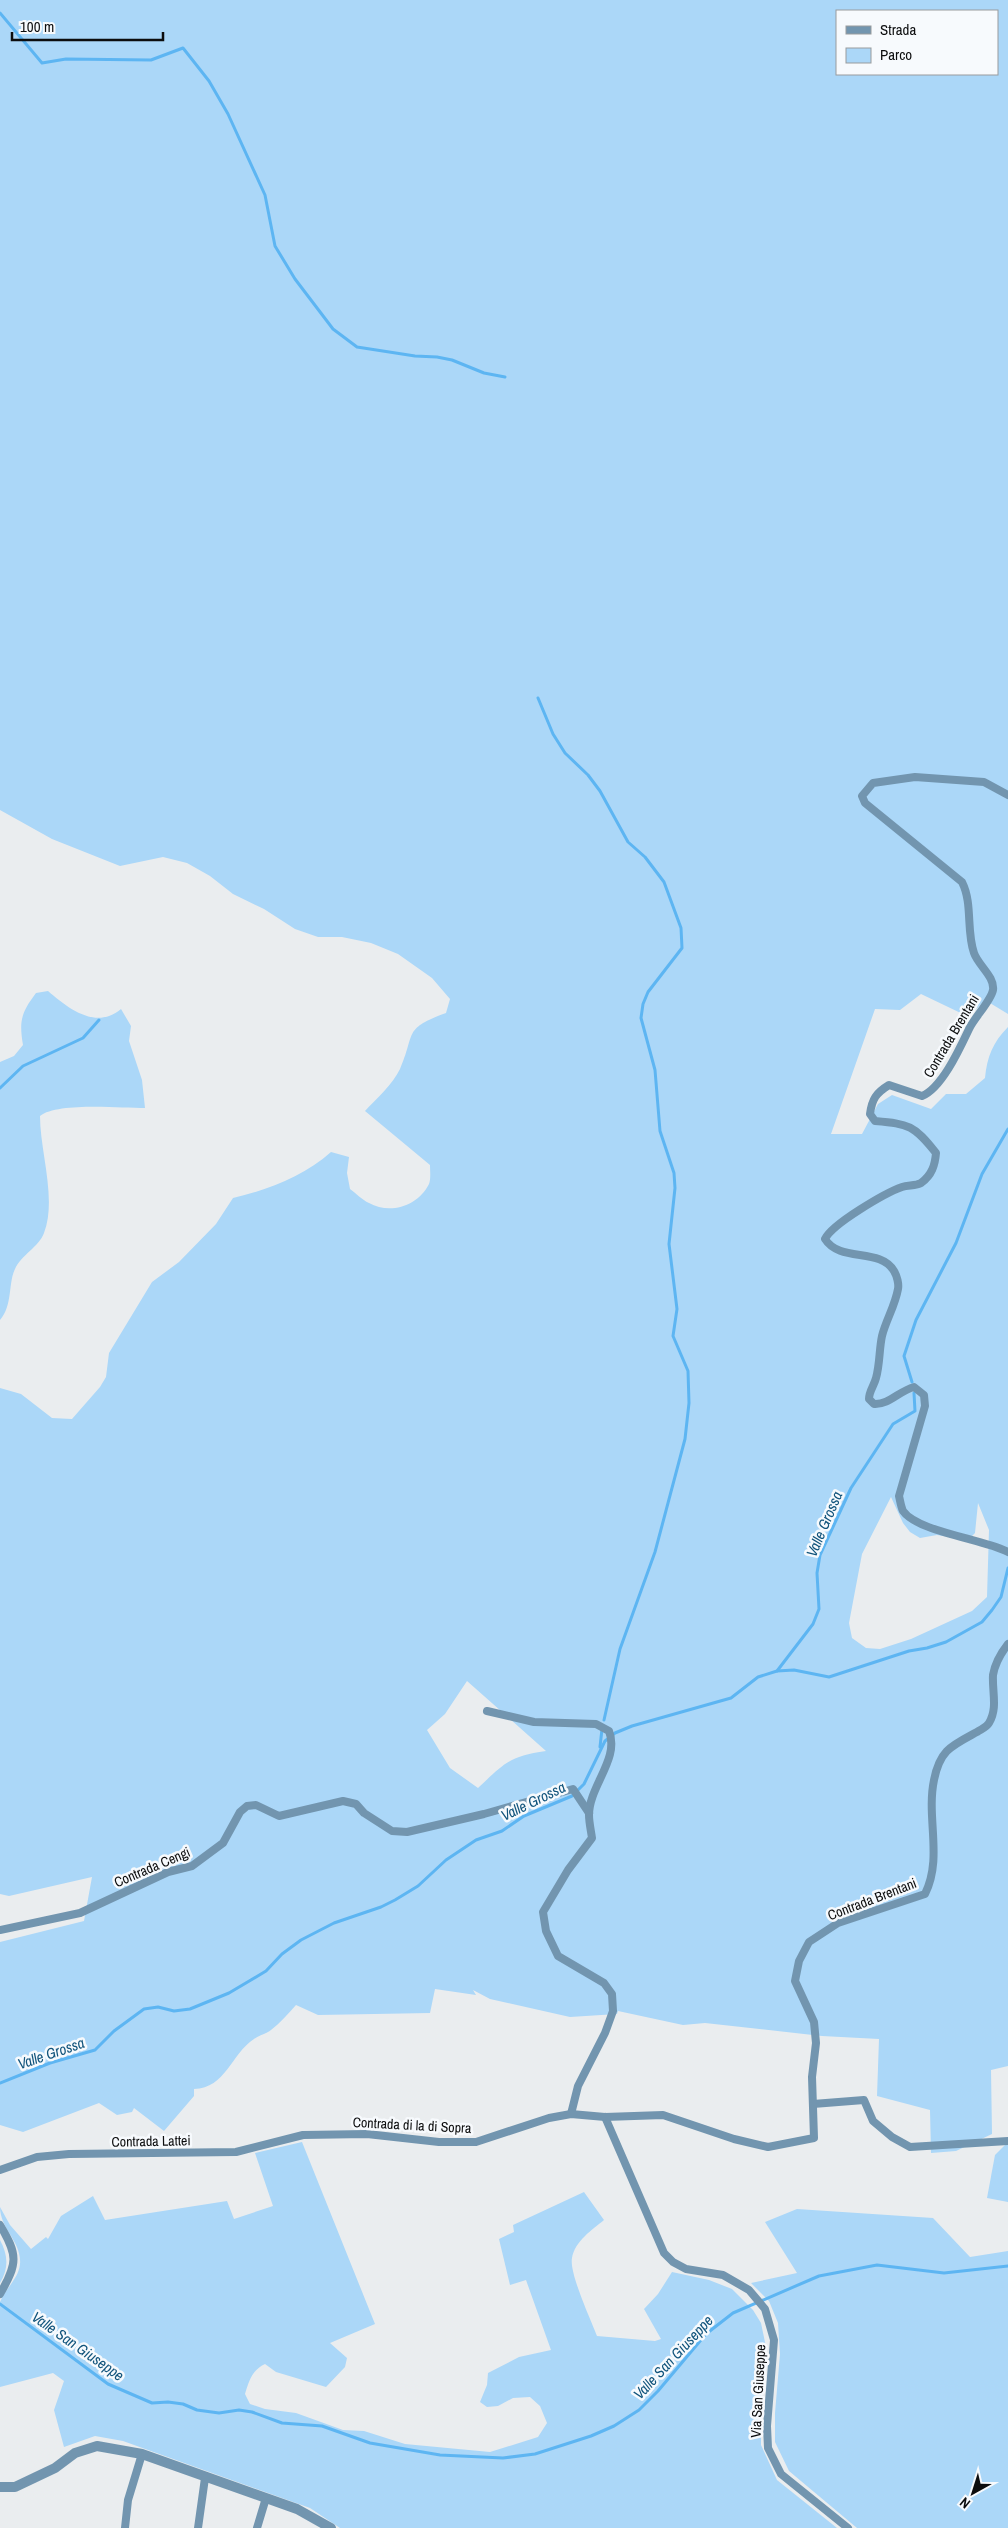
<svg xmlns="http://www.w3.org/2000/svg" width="1008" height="2528" font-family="'Archivo Narrow',sans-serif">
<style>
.green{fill:#abd7f8;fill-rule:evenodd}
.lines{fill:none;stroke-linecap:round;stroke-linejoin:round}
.stream{stroke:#5db5f2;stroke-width:3}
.minor{stroke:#7295af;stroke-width:8}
.tertiary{stroke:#7295af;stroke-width:10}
.labels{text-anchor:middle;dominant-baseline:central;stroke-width:5;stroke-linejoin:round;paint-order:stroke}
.street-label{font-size:14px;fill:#0c0d0e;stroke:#f7fafd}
.water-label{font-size:15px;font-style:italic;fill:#11547c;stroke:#f7fafd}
</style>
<rect width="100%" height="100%" fill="#eaedef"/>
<g class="green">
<path d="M0,0H1008V1014L985,1000L969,1017L921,994L900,1010L875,1009L831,1134H862L878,1104L892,1095L931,1109L946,1094H966L985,1078C987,1057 993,1042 1008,1027V2066L991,2070L992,2134L956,2151L931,2153L930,2110L877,2096L879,2039L822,2036L705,2023L683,2025L618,2011L617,2014L570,2017L490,1999L473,1990L476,1995L435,1989L430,2013L318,2015L296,2005C288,2014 280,2023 271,2030C266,2034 259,2035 254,2039C231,2054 226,2088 194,2089V2096L164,2131L134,2108L132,2112L117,2115L99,2103L23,2132L0,2125V1942L84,1921L92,1877L9,1896L0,1894V1388L21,1394L52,1418L72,1419L100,1387L106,1377L109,1353L152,1282L179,1262L216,1224L233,1198C268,1190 304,1176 331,1152L349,1157L347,1173L350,1189C356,1193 362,1200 369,1203C390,1215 418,1206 429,1184C431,1179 430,1170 430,1165L365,1111C376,1099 393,1084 400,1069C416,1033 402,1029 446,1013L450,999L432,978L398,954L371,943L342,937H318L295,929L264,909L233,894L210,876L187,863L163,857L120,866L52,839L0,810ZM837,11H997V74H837ZM891,1497L903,1523L910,1532L920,1538L937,1535L968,1540L975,1533L978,1503L989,1530L987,1597L972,1611L911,1639L880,1649L866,1648L852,1638L849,1623L862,1554ZM467,1681L546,1751C509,1756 504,1764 478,1788L450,1768L427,1730L445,1714Z"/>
<path d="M48,991C69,1009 96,1030 121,1009L131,1026L129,1041L142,1080L145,1108C120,1108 57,1102 40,1116C40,1152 57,1199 44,1233C39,1247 21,1255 15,1269C8,1283 13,1305 0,1320V1062L14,1056L23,1045C19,1021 21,1013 36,993Z"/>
<path d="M302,2142L375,2324L330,2343L347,2358L345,2367L326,2387L276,2372L265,2364C252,2370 249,2381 245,2394L250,2404L265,2409L296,2413L343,2430L364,2431L405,2444L490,2452L538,2437L547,2423L540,2406L530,2397L513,2398L498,2406L487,2407L480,2402L487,2385L488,2373L519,2357L551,2350L526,2280L510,2285L499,2239L514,2232L513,2225L584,2192L604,2220C592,2230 575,2241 572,2258C569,2273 591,2320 597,2336L655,2341L661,2339L644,2309L658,2294L672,2272L709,2280L732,2289L753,2310L761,2323L766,2347L761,2392V2445L777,2480L837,2528H340L310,2508L123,2441L95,2436L64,2447L54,2410L64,2381L53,2373L0,2387C0,2372 0,2311 0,2302C5,2289 19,2278 20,2264C22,2242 0,2229 0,2207L10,2225L31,2249L46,2237L48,2239L61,2216L93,2196L105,2220L227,2201L234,2219L273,2206L255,2153Z"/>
<path d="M1008,2142V2202L987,2198L995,2155Z"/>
<path d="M797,2209L933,2218L970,2257L1008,2251V2528H857L789,2471L775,2442V2413L780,2354L778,2323L769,2301L751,2283L797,2273L765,2222Z"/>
<path d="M0,2240C8,2255 9,2268 0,2283Z"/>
</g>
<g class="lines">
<g class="stream">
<path d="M0,13L42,63L66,59L151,60L183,48L209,81L228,114L265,195L275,246L295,279L333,329L357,347L415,356L437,357L452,360L484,373L505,377"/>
<path d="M538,698L553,734L565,753L588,775L600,791L628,842L645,857L664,882L681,928L682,948L648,992L643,1004L641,1018L655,1070L660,1131L674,1173L675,1188L669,1244L677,1309L673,1336L688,1371L689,1403L685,1439L655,1552L620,1649L604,1720"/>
<path d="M0,1088L23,1066L83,1038L99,1020"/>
<path d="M912,1382L904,1356L916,1320L956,1243L982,1174L1008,1129"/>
<path d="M777,1671L794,1670L829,1677L909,1651L927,1648L946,1642L982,1622L992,1610L1001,1597L1008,1568"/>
<path d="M600,1747L602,1729"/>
<path d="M0,2083L50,2063L95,2050L114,2031L144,2009L158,2007L174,2011L190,2009L229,1993L266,1971L282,1954L301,1940L334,1923L381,1907L395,1900L418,1886L446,1860L476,1840L502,1831L524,1816L572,1796L584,1784L605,1741L615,1733L632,1726L731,1698L758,1677L777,1671L813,1624L819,1609L817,1573L820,1555L851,1488L893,1424L915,1411L914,1393"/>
<path d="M0,2304L108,2384L152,2403L168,2402L183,2404L197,2410L219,2413L239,2410L252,2412L282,2423L322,2426L370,2443L440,2455L503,2458L535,2454L591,2436L614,2426L639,2410L658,2391L706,2334L733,2313L819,2276L877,2265L944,2273L1008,2266"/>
</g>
<g class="minor">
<path d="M1008,795L984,782L915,777L873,783L862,796L865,803L962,882C973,904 966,930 974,953C978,965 995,977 993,990C991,1001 974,1018 969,1029C960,1048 942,1088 922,1096L889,1085C876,1093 872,1099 870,1114L875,1121C909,1124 914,1125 936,1153C935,1165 932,1175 921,1183C916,1186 908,1185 902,1187C885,1193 832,1224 825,1239C840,1263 880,1247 894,1271C897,1276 899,1284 898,1289C895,1306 886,1320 882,1336C879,1350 880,1364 876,1378C874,1386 869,1391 869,1399L874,1404C889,1405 899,1391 914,1387L924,1395L925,1406L899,1496C900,1500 901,1507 903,1511C918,1532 983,1539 1008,1552"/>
<path d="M487,1711L534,1722L596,1724L609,1731C620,1759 589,1786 589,1815C589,1822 591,1831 592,1838L568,1870L543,1912L546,1931L558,1956L604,1983L612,1994L613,2011L605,2033L578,2086L571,2114"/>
<path d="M0,1930L80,1913L168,1872L192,1866L223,1843L240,1812L247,1806L256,1805L279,1816L343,1801L356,1804L364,1813L392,1831L407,1832L484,1814L573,1789L589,1813"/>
<path d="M813,2104L864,2100L873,2121L892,2137L910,2147L1008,2141"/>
<path d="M605,2117L664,2253L673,2262L686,2269L723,2275L749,2290L765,2309L774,2340L767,2426L768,2448L781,2474L848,2528"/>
<path d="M0,2170L37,2157L69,2154L236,2152L303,2135L367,2134L439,2142H476L549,2118L571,2114L605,2117L663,2115L734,2139L768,2147L814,2138L812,2077L816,2043L814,2022L795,1981L799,1961L809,1942L838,1923L925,1894C943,1858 926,1818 934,1780C940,1750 951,1746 977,1732C981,1729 986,1728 989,1723C998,1708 992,1692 993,1675C995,1663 1001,1653 1008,1644"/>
<path d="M0,2225C18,2255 18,2263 0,2294"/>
<path d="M125,2528L128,2500L142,2454"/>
<path d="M198,2528L205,2478"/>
<path d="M257,2528L266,2498"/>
</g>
<path class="tertiary" d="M0,2487H15L55,2468L75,2453L97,2446L142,2454L297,2509L331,2528"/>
</g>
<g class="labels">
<g class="street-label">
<text transform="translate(951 1036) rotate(-59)">Contrada Brentani</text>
<text transform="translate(152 1867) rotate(-23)">Contrada Cengi</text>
<text transform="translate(872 1899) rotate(-21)">Contrada Brentani</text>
<text transform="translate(412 2125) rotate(3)">Contrada di la di Sopra</text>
<text transform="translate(151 2141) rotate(-1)">Contrada Lattei</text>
<text transform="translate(758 2391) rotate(-87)">Via San Giuseppe</text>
</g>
<g class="water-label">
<text transform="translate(824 1524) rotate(-67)">Valle Grossa</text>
<text transform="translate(533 1801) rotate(-26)">Valle Grossa</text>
<text transform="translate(51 2053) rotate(-19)">Valle Grossa</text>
<text transform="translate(78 2346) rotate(35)">Valle San Giuseppe</text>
<text transform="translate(673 2357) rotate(-47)">Valle San Giuseppe</text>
</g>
</g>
<rect x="836" y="10" width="162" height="65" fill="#f7fafd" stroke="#999b9d"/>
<rect x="846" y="26" width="25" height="8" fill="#7295af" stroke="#999b9d"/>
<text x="880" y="35" font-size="15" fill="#0c0d0e">Strada</text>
<rect x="846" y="48" width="25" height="15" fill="#abd7f8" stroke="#999b9d"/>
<text x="880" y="60" font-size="15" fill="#0c0d0e">Parco</text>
<g transform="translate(973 2493) rotate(219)" stroke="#f7fafd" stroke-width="4" paint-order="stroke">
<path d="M0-4L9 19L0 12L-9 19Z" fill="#0c0d0e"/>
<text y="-8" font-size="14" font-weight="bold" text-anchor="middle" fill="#0c0d0e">N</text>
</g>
<path d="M12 32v8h151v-8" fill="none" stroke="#0c0d0e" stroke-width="2.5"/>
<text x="20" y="32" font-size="15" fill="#0c0d0e" stroke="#f7fafd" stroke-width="4" paint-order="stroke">100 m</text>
</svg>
